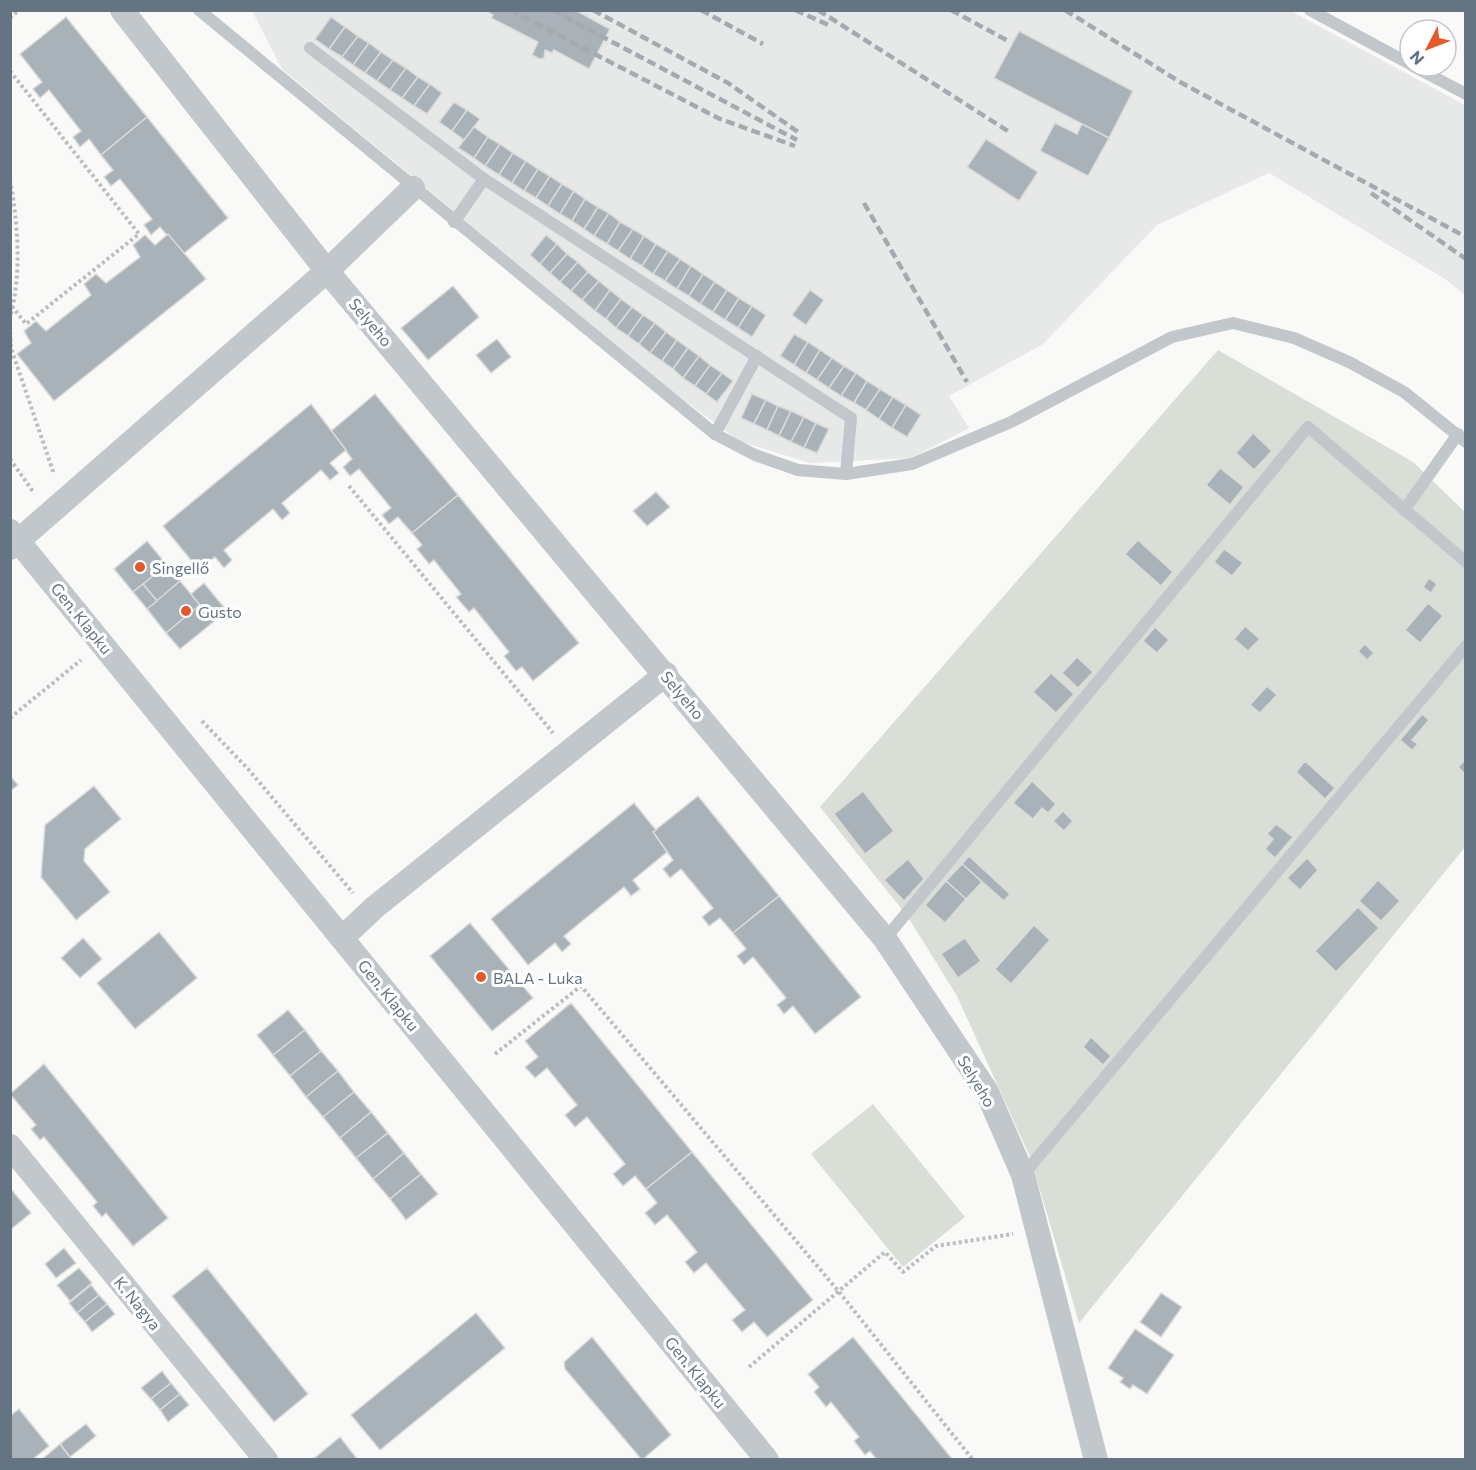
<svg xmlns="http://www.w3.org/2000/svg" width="1476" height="1470" font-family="Commissioner,sans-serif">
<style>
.built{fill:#e7e8e8}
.green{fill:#d9ded6}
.building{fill:#a9b2b8;stroke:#dbdbd9;stroke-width:1.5}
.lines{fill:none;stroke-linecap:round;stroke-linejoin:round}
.path{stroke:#babec1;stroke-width:4;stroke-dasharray:3 3;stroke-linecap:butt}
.service{stroke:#c2c7cb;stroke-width:12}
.minor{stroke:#c2c7cb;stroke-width:24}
.rail{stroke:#a3aab0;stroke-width:4.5;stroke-dasharray:9 4.5;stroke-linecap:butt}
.poi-dot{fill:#e4592b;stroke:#fff;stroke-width:2}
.labels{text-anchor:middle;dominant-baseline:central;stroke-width:6;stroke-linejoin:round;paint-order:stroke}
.street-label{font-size:16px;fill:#647482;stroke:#fff}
.poi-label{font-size:16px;fill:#647482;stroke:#fff;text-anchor:start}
</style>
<rect width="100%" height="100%" fill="#f9f9f7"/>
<path class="built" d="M252,11H1291L1465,105V295L1445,279L1269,173L1157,225L1043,344L949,396L969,428L911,458L810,463L739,441L673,392L282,69Z"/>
<g class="green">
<path d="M1218,350L1413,462L1465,512V847L1079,1323L1031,1159L957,996L908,917L820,807Z"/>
<path d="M873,1104L965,1217L903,1267L811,1154Z"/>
</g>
<g class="building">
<path d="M484,10H575L610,29L589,69L554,50L552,53L545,50L544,58L540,59L532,55L538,42L491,18L493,15Z"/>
<path d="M66,17L147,117L101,155L89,139L80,147L73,137L81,131L49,90L40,98L33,89L42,82L20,54Z"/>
<path d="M331,17L345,27L329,49L315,39Z"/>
<path d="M345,27L358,36L342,57L329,49Z"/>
<path d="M1019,31L1133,91L1109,138L994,78Z"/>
<path d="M358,36L369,43L353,65L342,57Z"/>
<path d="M369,43L381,52L365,73L353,65Z"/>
<path d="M381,52L393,60L377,81L365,73Z"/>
<path d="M393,60L406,68L390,90L377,81Z"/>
<path d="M406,68L418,77L402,98L390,90Z"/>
<path d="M418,77L430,84L414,106L402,98Z"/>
<path d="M430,84L442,93L427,114L414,106Z"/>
<path d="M454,102L467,110L452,131L439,122Z"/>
<path d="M467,110L480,119L464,140L452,131Z"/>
<path d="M147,117L228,218L183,254L160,227L151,235L144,225L152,219L120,179L111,186L104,177L113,170L101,155Z"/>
<path d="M1055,123L1077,134L1082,124L1109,138L1088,176L1040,151Z"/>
<path d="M474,127L488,137L474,158L458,148Z"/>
<path d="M488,137L500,144L485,166L474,158Z"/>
<path d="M986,139L1038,172L1019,201L967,167Z"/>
<path d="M500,144L513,153L499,175L485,166Z"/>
<path d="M513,153L526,161L512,183L499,175Z"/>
<path d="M526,161L538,169L524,191L512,183Z"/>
<path d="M538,169L550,176L536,198L524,191Z"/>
<path d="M550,176L562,184L548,206L536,198Z"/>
<path d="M562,184L574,191L560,214L548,206Z"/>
<path d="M574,191L585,199L572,221L560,214Z"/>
<path d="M585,199L598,207L584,229L572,221Z"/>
<path d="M598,207L609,213L594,236L584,229Z"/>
<path d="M609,213L620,222L607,244L594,236Z"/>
<path d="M620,222L633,229L618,251L607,244Z"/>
<path d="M633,229L644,236L630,259L618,251Z"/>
<path d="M168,234L206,279L54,401L17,354L31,343L24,331L36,321L46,331L91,295L84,284L96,274L106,283L140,257L133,245L145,235L155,245Z"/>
<path d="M546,235L557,244L540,264L530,255Z"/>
<path d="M644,236L656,244L642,266L630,259Z"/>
<path d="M557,244L567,254L550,273L540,264Z"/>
<path d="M656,244L668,251L653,274L642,266Z"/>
<path d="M668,251L680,259L665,281L653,274Z"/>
<path d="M567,254L578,262L560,282L550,273Z"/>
<path d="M680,259L691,266L677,289L665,281Z"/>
<path d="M578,262L588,272L571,291L560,282Z"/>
<path d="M691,266L703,274L689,296L677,289Z"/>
<path d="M588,272L599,281L582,300L571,291Z"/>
<path d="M703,274L715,282L700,304L689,296Z"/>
<path d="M599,281L610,290L595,311L582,300Z"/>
<path d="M715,282L727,290L713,312L700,304Z"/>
<path d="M453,286L479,317L428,360L401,328Z"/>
<path d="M610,290L621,299L606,319L595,311Z"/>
<path d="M727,290L739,298L725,320L713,312Z"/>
<path d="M810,290L824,300L806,325L792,315Z"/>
<path d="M739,298L752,306L738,328L725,320Z"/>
<path d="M621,299L632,307L616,328L606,319Z"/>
<path d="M752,306L766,315L752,337L738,328Z"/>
<path d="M632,307L643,315L628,336L616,328Z"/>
<path d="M643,315L655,323L639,344L628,336Z"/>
<path d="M655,323L666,332L650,353L639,344Z"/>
<path d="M666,332L677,340L662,361L650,353Z"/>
<path d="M794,334L808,342L794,365L780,356Z"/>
<path d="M497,339L511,357L491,373L476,355Z"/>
<path d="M677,340L688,348L673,369L662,361Z"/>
<path d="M808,342L820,350L806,373L794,365Z"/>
<path d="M688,348L699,356L683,378L673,369Z"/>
<path d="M820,350L832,358L817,380L806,373Z"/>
<path d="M699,356L710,365L695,386L683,378Z"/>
<path d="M832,358L844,366L829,388L817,380Z"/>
<path d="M710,365L722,373L706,394L695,386Z"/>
<path d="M844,366L856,373L841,396L829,388Z"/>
<path d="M722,373L733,381L717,402L706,394Z"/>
<path d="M856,373L867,381L854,403L841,396Z"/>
<path d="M867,381L880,389L866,410L854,403Z"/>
<path d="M880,389L893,397L879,419L866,410Z"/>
<path d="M375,394L458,495L412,533L398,517L389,524L382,515L391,508L359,469L350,476L343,467L352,459L331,431Z"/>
<path d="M752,394L766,400L754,424L741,418Z"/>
<path d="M893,397L906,405L892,428L879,419Z"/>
<path d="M766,400L778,406L767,430L754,424Z"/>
<path d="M311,404L346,450L330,463L339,473L330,480L321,470L282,503L290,513L282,520L273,509L224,550L232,560L224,568L215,557L199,570L163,526Z"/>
<path d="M906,405L921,415L907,437L892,428Z"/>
<path d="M778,406L791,411L779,436L767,430Z"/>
<path d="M791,411L804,417L791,442L779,436Z"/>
<path d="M804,417L816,423L804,448L791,442Z"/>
<path d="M816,423L829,429L817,453L804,448Z"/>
<path d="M1253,433L1272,451L1254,470L1236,453Z"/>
<path d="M1220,468L1244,487L1230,505L1206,485Z"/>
<path d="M656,492L670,507L647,526L633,511Z"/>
<path d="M458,495L579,643L533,681L522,667L516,671L504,656L509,652L474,608L469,612L456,597L461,594L434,560L429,564L417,549L422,545L412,533Z"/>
<path d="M1138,540L1173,572L1161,586L1125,554Z"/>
<path d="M147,541L167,565L133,592L114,569Z"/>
<path d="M1224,549L1243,563L1232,576L1214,562Z"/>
<path d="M167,565L180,581L157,601L143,584Z"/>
<path d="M1429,578L1437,584L1431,593L1423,587Z"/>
<path d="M180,581L200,605L166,633L147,609Z"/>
<path d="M204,583L227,611L180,649L166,633L200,605L191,594Z"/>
<path d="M143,584L157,601L147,609L133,592Z"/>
<path d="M1428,603L1443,616L1420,643L1405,630Z"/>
<path d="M1245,626L1260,639L1248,651L1234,639Z"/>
<path d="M1155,627L1169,640L1157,653L1143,641Z"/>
<path d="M1365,644L1374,653L1367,660L1358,651Z"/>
<path d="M1077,657L1093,672L1078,688L1062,673Z"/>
<path d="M1051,673L1074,694L1056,713L1033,692Z"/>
<path d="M1267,686L1277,695L1260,713L1250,705Z"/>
<path d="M1422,714L1429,720L1412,740L1418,744L1412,750L1400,740Z"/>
<path d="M1466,759V773L1465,774L1458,767Z"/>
<path d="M1305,761L1335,788L1325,799L1296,772Z"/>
<path d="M10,776L18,785L10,791Z"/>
<path d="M1032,781L1056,804L1048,813L1042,808L1033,819L1013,803Z"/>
<path d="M94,786L121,819L85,849L84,861L110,892L76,920L41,877L45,825Z"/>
<path d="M863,791L894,831L865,854L834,814Z"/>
<path d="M698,796L779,896L733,933L720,918L709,926L702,917L713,908L681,869L670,878L663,869L673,860L653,832Z"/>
<path d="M634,803L656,830L653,832L667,852L633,880L640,889L631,896L624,887L564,936L571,944L562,952L555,943L528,965L491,919Z"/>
<path d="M1063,811L1073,821L1064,831L1053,821Z"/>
<path d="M1276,824L1293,837L1275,858L1265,849L1273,839L1267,834Z"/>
<path d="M969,856L1010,894L1004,901L962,864Z"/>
<path d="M1307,858L1318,870L1300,890L1287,878Z"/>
<path d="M908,859L924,879L904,901L884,880Z"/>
<path d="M962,864L982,882L966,899L946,881Z"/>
<path d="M1378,880L1400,901L1381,921L1359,901Z"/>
<path d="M946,881L966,899L945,923L925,905Z"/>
<path d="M779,896L861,997L815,1034L793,1006L784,1014L777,1005L786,998L753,957L744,965L737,956L746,949L733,933Z"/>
<path d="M1358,907L1379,928L1336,972L1315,951Z"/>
<path d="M470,923L533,998L492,1031L430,956Z"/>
<path d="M1034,925L1050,940L1011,984L995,969Z"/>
<path d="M159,932L197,978L135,1029L97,983Z"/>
<path d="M83,938L102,959L80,978L61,958Z"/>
<path d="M965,938L981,961L958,978L941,954Z"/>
<path d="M571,1003L692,1152L646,1189L635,1176L623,1186L613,1174L625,1164L587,1117L575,1127L565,1115L577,1105L547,1068L535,1078L525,1067L538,1057L525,1041Z"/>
<path d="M288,1010L305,1030L273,1055L257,1035Z"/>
<path d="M305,1030L321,1051L290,1076L273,1055Z"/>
<path d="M1091,1037L1111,1056L1103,1065L1083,1047Z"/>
<path d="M321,1051L338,1071L306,1097L290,1076Z"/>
<path d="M44,1064L168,1218L133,1246L106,1213L102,1217L93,1206L97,1202L44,1137L40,1140L31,1129L36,1125L10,1094Z"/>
<path d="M338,1071L354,1092L323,1117L306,1097Z"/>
<path d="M354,1092L371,1112L340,1138L323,1117Z"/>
<path d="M371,1112L388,1133L356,1158L340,1138Z"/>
<path d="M388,1133L404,1153L373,1179L356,1158Z"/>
<path d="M692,1152L813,1300L767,1337L754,1322L742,1332L732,1320L745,1310L706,1263L694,1273L690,1268L685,1262L697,1252L667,1215L655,1225L645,1213L657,1203L646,1189Z"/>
<path d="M404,1153L421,1174L390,1199L373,1179Z"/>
<path d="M421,1174L438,1194L406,1220L390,1199Z"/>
<path d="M10,1188L31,1213L10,1230Z"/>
<path d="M64,1248L76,1263L56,1278L45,1264Z"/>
<path d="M79,1268L92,1283L70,1301L57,1285Z"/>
<path d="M207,1268L308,1394L274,1422L172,1296Z"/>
<path d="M91,1285L99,1295L77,1313L69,1303Z"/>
<path d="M1161,1293L1182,1307L1161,1337L1140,1322Z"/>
<path d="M99,1295L107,1304L85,1322L77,1313Z"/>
<path d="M107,1304L115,1314L92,1332L85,1322Z"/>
<path d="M476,1313L505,1348L380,1450L351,1415Z"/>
<path d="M1135,1329L1174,1355L1147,1394L1133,1385L1130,1389L1120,1382L1123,1378L1108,1368Z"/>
<path d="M592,1337L671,1435L642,1460L565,1369L564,1362Z"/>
<path d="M853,1337L953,1460H877L870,1451L865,1455L854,1441L859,1437L831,1402L826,1407L814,1392L819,1387L808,1374Z"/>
<path d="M162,1371L171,1383L151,1399L141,1388Z"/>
<path d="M171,1383L180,1394L160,1410L151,1399Z"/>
<path d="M180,1394L189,1405L168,1422L160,1410Z"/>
<path d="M19,1409L49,1446L32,1460H10V1416Z"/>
<path d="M86,1424L96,1436L70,1457L60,1444Z"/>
<path d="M340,1437L358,1460H312Z"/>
<path d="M60,1444L72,1460H41Z"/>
</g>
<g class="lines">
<g class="path">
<path d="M10,18L19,10"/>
<path d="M10,71L139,234L26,324L10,304"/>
<path d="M10,180C18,223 22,275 10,317"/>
<path d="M10,326L11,348L54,474"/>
<path d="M10,459L34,493"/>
<path d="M349,486L553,733"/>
<path d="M10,718L81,660"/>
<path d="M202,721L248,769L353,893"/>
<path d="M495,1054L581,986L840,1293L973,1460"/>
<path d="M749,1367L885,1252L903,1272L936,1246L1013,1234"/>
</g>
<g class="service">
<path d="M199,10L715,434L755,455L798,470L846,474L912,464L1011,422L1172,337L1233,323L1294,338L1349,362L1404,392L1466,442"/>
<path d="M1310,10L1410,64"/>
<path d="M310,48L484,179L851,418L846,474"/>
<path d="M1413,66L1466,94"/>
<path d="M454,222L484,179"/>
<path d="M715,434L757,356"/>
<path d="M1404,510L1458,434"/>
<path d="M885,939L1308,427L1466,562"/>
<path d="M1023,1175L1466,646"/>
</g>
<g class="minor">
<path d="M122,10L327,271L885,939L987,1092L1023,1175L1096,1460"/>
<path d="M10,531L767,1460"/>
<path d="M10,548L327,271L413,188"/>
<path d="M342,938L375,907L666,674"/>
<path d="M10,1146L266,1460"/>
</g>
<g class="rail">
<path d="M510,10L720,119L795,146"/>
<path d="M552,10L797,140"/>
<path d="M593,10L728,83L801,134"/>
<path d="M701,10L763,44"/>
<path d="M795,10L831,26"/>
<path d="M818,10L1011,133"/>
<path d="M951,10L1010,42"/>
<path d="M1065,10L1180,82L1466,237"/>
<path d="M1371,193L1466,259"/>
<path d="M864,203L967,382"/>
</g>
</g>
<g class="poi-dot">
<circle cx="140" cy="567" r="6"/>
<circle cx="186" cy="611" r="6"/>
<circle cx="481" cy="977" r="6"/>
</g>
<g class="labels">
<g class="street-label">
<text transform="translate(371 322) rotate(50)">Selyeho</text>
<text transform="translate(82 618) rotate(51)">Gen. Klapku</text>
<text transform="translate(683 695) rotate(50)">Selyeho</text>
<text transform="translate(389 995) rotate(51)">Gen. Klapku</text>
<text transform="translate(977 1081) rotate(59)">Selyeho</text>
<text transform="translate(138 1303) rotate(51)">K. Nagya</text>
<text transform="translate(696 1372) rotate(51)">Gen. Klapku</text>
</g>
<g class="poi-label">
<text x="152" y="567">Singellő</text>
<text x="198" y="611">Gusto</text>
<text x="493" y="977">BALA - Luka</text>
</g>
</g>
<rect width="1476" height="1470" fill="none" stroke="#647482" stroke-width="24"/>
<g transform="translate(1428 48) rotate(228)"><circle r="28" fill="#ffffff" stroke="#c1c7cd" stroke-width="1.5"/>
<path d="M0-4.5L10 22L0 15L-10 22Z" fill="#e4592b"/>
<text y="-9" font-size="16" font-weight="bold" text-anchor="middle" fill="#647482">N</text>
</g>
</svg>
